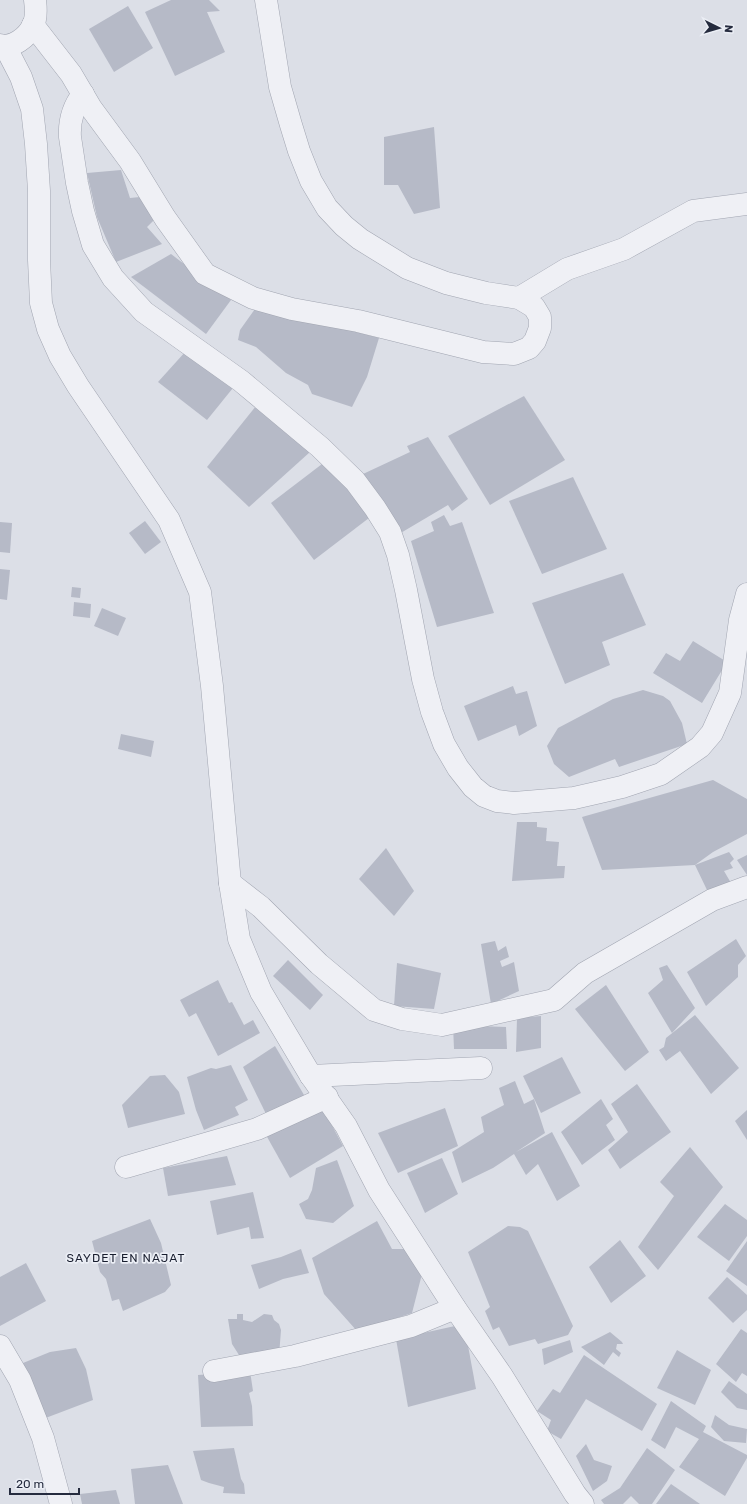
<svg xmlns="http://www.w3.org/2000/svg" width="747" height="1504" font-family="Rubik,sans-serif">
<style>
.building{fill:#b6bac7}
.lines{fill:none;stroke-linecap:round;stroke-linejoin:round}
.minor-casing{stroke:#a1a5b1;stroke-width:23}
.minor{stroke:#eff0f5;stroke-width:22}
.labels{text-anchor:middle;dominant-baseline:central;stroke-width:3.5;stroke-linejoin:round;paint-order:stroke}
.neighbourhood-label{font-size:12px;letter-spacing:1px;fill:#181d2e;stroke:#ebeef5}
</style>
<rect width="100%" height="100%" fill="#dcdfe7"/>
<g class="building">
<path d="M171,0H209L220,11L207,12L225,52L175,76L145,12Z"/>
<path d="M128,6L153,48L114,72L89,29Z"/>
<path d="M434,127L440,208L414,214L398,185H384V137Z"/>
<path d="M121,170L130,198L140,197L157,217L147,227L162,244L116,262L97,217L87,173Z"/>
<path d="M171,254L231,300L206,334L131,277Z"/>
<path d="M257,306L379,338L367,377L352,407L312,394L308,385L286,373L256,347L238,340L240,330Z"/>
<path d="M186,351L237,383L207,420L158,382Z"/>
<path d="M524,396L565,460L490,505L448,436Z"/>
<path d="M256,406L310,452L249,507L207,467Z"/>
<path d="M428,437L468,499L452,511L448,505L399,534L363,474L410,452L407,446Z"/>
<path d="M326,461L369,518L314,560L271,503Z"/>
<path d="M573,477L607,549L542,574L509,501Z"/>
<path d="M444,515L450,526L462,522L494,613L437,627L411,541L434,531L431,522Z"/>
<path d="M145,521L161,542L145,554L129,533Z"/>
<path d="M0,522L12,523L10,553L0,552Z"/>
<path d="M0,569L10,570L7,600L0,599Z"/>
<path d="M623,573L646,625L602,642L610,665L565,684L532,603Z"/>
<path d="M72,587L81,588L80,598L71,597Z"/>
<path d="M74,602L91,604L90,618L73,616Z"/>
<path d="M102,608L126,618L118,636L94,626Z"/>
<path d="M693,641L727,662L702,703L653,673L666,653L680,661Z"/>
<path d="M513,686L516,694L527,691L537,726L519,736L516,725L478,741L464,706Z"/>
<path d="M643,690L663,696L670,701L682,723L687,744L619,767L615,759L569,777L554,764L547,746L558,728L613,699Z"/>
<path d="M121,734L154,741L151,757L118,749Z"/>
<path d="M713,780L747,799V834L713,852L695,865L602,870L582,817Z"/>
<path d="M517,822H537V827L547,828L546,841L559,842L557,866H565L564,878L512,881Z"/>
<path d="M386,848L414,891L394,916L359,879Z"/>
<path d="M729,852L734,859L730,863L733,868L724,871L731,883L707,890L695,865Z"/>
<path d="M747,855V875L737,860Z"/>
<path d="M736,939L746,956L738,965V977L706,1006L687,972Z"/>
<path d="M495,941L498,951L506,946L509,957L500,961L502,967L514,962L519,991L491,1004L481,944Z"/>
<path d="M288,960L323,995L310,1010L273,976Z"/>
<path d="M397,963L441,973L434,1009L394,1006Z"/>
<path d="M667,965L695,1008L672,1033L648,993L663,980L659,968Z"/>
<path d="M218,980L229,1003L232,1002L244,1025L253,1020L260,1033L218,1056L196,1013L189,1017L180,1000Z"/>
<path d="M606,985L649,1052L625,1071L575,1009Z"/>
<path d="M695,1015L739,1068L711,1094L680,1051L666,1061L659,1050L664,1047L666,1038Z"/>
<path d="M541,1016V1048L516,1052L517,1018Z"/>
<path d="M453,1025L506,1027L507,1049H454Z"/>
<path d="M275,1046L307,1100L268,1118L243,1067Z"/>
<path d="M562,1057L581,1093L541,1113L523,1076Z"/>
<path d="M231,1065L248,1100L235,1107L239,1115L204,1130L196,1110L187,1077L211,1068L216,1069Z"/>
<path d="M165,1075L179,1092L185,1114L128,1128L122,1105L150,1076Z"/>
<path d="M515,1081L524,1104L534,1099L545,1133L516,1152L552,1132L580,1186L557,1201L538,1164L526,1175L514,1154L493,1168L462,1183L452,1152L484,1132L481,1117L504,1105L499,1088Z"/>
<path d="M637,1084L671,1132L620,1169L608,1150L628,1132L611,1104Z"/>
<path d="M601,1099L613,1119L606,1125L615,1140L582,1165L561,1132Z"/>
<path d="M320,1103L343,1146L290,1178L266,1135Z"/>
<path d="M445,1108L458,1146L398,1173L378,1133Z"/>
<path d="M747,1110V1140L735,1121Z"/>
<path d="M690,1147L723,1187L658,1270L638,1247L674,1196L660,1182Z"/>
<path d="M227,1156L236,1185L168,1196L163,1168Z"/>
<path d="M442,1158L458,1194L425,1213L407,1173Z"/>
<path d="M337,1160L354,1206L333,1223L306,1219L299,1204L308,1199L312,1190L316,1168Z"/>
<path d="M253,1192L264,1238L251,1239L249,1227L217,1235L210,1201Z"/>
<path d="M725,1204L747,1220V1236L729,1261L697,1237Z"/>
<path d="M150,1219L161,1243L171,1285L165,1292L123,1311L119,1299L112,1301L106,1279L100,1272L92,1241Z"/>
<path d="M377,1221L392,1249H406L422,1274L412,1313L357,1331L324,1294L312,1258Z"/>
<path d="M508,1226L520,1227L528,1231L573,1326L568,1335L538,1344L535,1339L509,1346L499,1327L493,1330L485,1311L490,1307L468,1252Z"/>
<path d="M620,1240L646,1276L611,1303L589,1267Z"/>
<path d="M747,1241V1286L726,1271Z"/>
<path d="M301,1249L309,1273L283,1279L259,1289L251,1265L281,1257Z"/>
<path d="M26,1263L46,1301L0,1326V1277Z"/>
<path d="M727,1277L747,1295V1310L733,1323L708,1298Z"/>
<path d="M237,1314H243V1320L252,1322L264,1314L272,1315L274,1320L279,1324L281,1330L279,1356L239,1355L232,1344L228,1319H237Z"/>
<path d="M464,1324L476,1389L408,1407L396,1339Z"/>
<path d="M741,1329L747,1333V1376L742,1373L736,1382L716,1364Z"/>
<path d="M610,1332L622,1342L623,1344H617L616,1349L621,1353L619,1357L613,1352L604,1365L581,1347Z"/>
<path d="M570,1340L573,1352L544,1365L542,1349Z"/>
<path d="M76,1348L86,1369L93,1400L43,1419L23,1363L50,1352Z"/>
<path d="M677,1350L711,1370L695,1405L657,1388Z"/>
<path d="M584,1355L657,1404L642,1431L586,1399L561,1439L547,1431L551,1420L537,1411L553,1389L560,1393Z"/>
<path d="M250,1371L253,1391L249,1393L252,1406L253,1426L201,1427L198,1375Z"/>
<path d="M729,1381L747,1394V1410L737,1408L721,1392Z"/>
<path d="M671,1401L706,1426L703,1432L747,1455V1458L725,1496L679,1467L699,1439L676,1427L665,1449L651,1440Z"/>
<path d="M715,1415L729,1425L747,1429L746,1443L724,1441L711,1427Z"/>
<path d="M586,1444L594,1460L612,1466L607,1481L593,1491L576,1456Z"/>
<path d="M234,1448L241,1479L244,1484L245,1494L223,1493L224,1487L209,1483L201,1480L193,1451Z"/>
<path d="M647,1448L675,1470L652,1504H639L631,1496L623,1504H604L601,1500L620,1488Z"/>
<path d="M168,1465L183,1504H135L131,1469Z"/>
<path d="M671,1484L700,1504H656Z"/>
<path d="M116,1490L120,1504H82L80,1494Z"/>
</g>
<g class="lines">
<g class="minor-casing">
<g id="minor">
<path d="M33,25L71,74L91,108L130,161L165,218L205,274L253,298L292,309L358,321L483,352L514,354L529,348L535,341L540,328V317L534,307L519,298L486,293L446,283L407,268L360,239L344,226L327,208L311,181L299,151L291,125L280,87L266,0"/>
<path d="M0,45C12,49 28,37 33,25C37,18 36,8 35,0"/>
<path d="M5,46L21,77L32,109L36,144L39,191V260L41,303L48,329L60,356L78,386L169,520L200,592L212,686L230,883L239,939L261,992L311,1076L346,1126L379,1190L455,1308L502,1376L575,1494L583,1504"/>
<path d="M83,94C73,107 69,121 70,137L77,183L83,211L93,245L113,278L144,312L241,381L320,447L355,481L375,508L390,532L398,555L406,590L423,679L432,712L444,744L458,768L473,787L484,796L497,801L514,803L574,798L622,787L661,774L700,747L712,733L730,693L740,620L747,594"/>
<path d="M519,298L567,269L624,249L693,211L747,204"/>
<path d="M230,883L261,907L319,964L374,1010L402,1019L442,1025L554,1000L585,973L712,900L747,887"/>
<path d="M311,1076L481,1068"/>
<path d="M126,1167L257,1129L327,1097"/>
<path d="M0,1346L20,1380L43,1438L61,1504"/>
<path d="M214,1371L295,1356L411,1326L455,1308"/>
</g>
</g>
<use href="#minor" class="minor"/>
</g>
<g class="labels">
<g class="neighbourhood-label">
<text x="126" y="1258">SAYDET EN NAJAT</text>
</g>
</g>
<g transform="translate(719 28) rotate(95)" stroke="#ebeef5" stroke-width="3" paint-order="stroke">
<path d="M0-3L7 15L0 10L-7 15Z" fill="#252b3e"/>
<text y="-6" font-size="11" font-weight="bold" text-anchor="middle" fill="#252b3e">N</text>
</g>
<path d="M10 1488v6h69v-6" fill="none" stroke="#252b3e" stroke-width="2"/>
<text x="16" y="1488" font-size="12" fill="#252b3e" stroke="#ebeef5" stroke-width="3" paint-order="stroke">20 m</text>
</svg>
